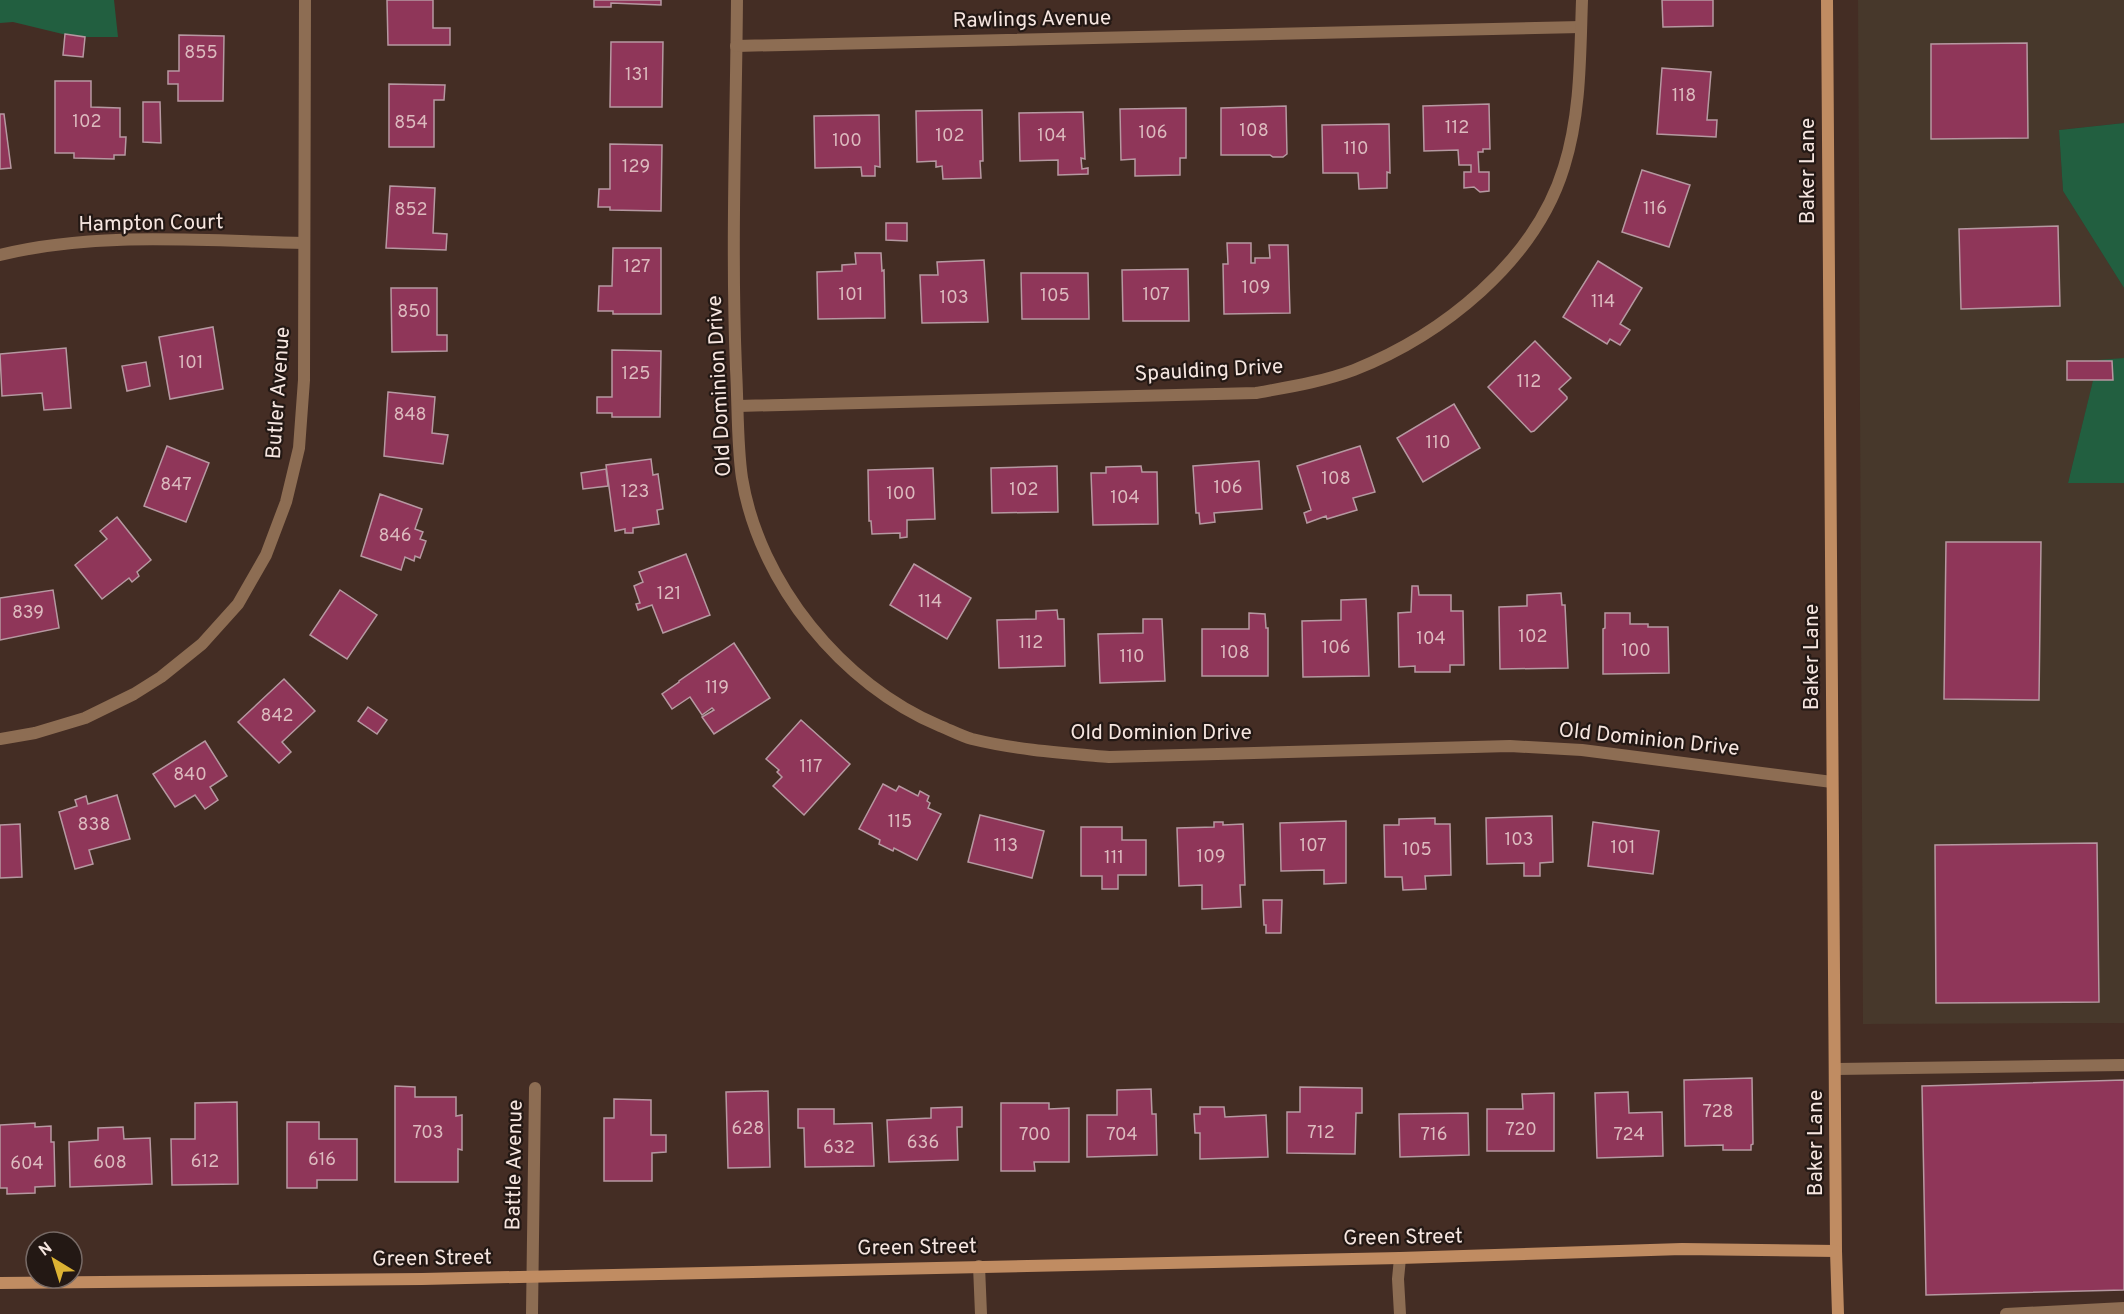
<svg xmlns="http://www.w3.org/2000/svg" width="2124" height="1314" font-family="Overpass,sans-serif">
<style>
.industrial{fill:#47382b}
.green{fill:#225f40}
.building{fill:#8f3659;stroke:#b698a1;stroke-width:1.5}
.lines{fill:none;stroke-linecap:round;stroke-linejoin:round}
.lane{stroke:#8d6d53;stroke-width:12}
.street{stroke:#8d6d53;stroke-width:12}
.secondary{stroke:#c08c62;stroke-width:12}
.labels{text-anchor:middle;dominant-baseline:central;stroke-width:4.5;stroke-linejoin:round;paint-order:stroke}
.number-label{font-size:18px;fill:#dcbabe}
.street-label{font-size:21px;fill:#f6e6e0;stroke:#231814}
</style>
<rect width="100%" height="100%" fill="#442d24"/>
<path class="industrial" d="M1858,0H2124V123L2059,130L2063,191L2124,288V358L2098,361L2068,483H2124V1023L1863,1024Z"/>
<g class="green">
<path d="M0,0H114L118,37H75L13,22L0,23Z"/>
<path d="M2124,123V288L2063,191L2059,130Z"/>
<path d="M2124,358V483H2068L2098,360Z"/>
</g>
<g class="building">
<path d="M387,0H433V28H450V45H388Z"/>
<path d="M594,0H661V5L611,3V7H594Z"/>
<path d="M1662,0H1713V26L1663,27Z"/>
<path d="M65,34L85,37L83,57L63,55Z"/>
<path d="M179,35L224,36L223,101H178V84H168V71H179Z"/>
<path d="M611,42H663L662,107H610Z"/>
<path d="M2027,43L2028,138L1931,139V44Z"/>
<path d="M1662,68L1711,72L1707,120H1717L1716,137L1657,134Z"/>
<path d="M55,81H91V107L120,108V137H126L125,155H114V159L74,158V153H55Z"/>
<path d="M389,84L445,85L444,100H434V147H389Z"/>
<path d="M143,102H160L161,143L143,142Z"/>
<path d="M1489,104L1490,149H1483V152H1478L1479,172H1489V191L1480,192L1474,187L1464,188V172H1471V165H1459L1458,150L1424,151L1423,106Z"/>
<path d="M1286,106L1287,154L1283,157H1273L1270,155H1221V108Z"/>
<path d="M1186,108V158H1180V175L1135,176V159L1121,160L1120,109Z"/>
<path d="M982,110L983,161H980L981,178L943,179L942,166L936,167V161L917,162L916,111Z"/>
<path d="M1083,112L1085,159L1081,158L1082,169L1088,168V174L1058,175V160L1020,161L1019,113Z"/>
<path d="M0,114H4L11,168L0,169Z"/>
<path d="M879,115L880,167L875,166V176H862L861,167L815,168L814,116Z"/>
<path d="M1389,124L1390,173L1387,172V188L1359,189L1358,173H1323L1322,125Z"/>
<path d="M610,144L662,145L661,211L610,210V207H598L599,189H610Z"/>
<path d="M1642,170L1690,185L1669,247L1622,232Z"/>
<path d="M390,186L435,188L433,233L447,234L446,250L386,248Z"/>
<path d="M886,223H907V241L886,240Z"/>
<path d="M2058,226L2060,306L1961,309L1959,229Z"/>
<path d="M1227,243H1251V263H1255V258H1270L1269,245H1288L1290,313L1224,314L1223,264H1228Z"/>
<path d="M613,248H661V314H613V311H598L599,286H612Z"/>
<path d="M855,253H881L882,271L884,270L885,318L818,319L817,272L842,271V265L856,264Z"/>
<path d="M984,260L988,322L922,323L920,275H938L937,262Z"/>
<path d="M1598,261L1642,288L1620,324L1630,330L1620,345L1610,339L1607,344L1563,317Z"/>
<path d="M1188,269L1189,321H1123L1122,270Z"/>
<path d="M1021,273H1088L1089,319H1022Z"/>
<path d="M391,288H437V335H447V351L392,352Z"/>
<path d="M213,327L223,389L170,399L159,337Z"/>
<path d="M1535,341L1571,378L1559,389L1567,397V399L1534,431L1531,432L1488,387Z"/>
<path d="M66,348L71,408L44,410L42,393L2,396L0,354Z"/>
<path d="M612,350L661,351L660,417H612V413H597V397H612Z"/>
<path d="M2067,361H2112L2113,380H2067Z"/>
<path d="M146,362L150,386L127,391L122,366Z"/>
<path d="M388,392L435,397L432,433L448,435L443,464L384,456Z"/>
<path d="M1454,404L1480,448L1423,482L1397,438Z"/>
<path d="M167,446L209,463L186,522L144,506Z"/>
<path d="M1360,446L1375,492L1353,498L1357,510L1327,519L1326,516L1307,523L1304,513L1311,510L1297,466Z"/>
<path d="M651,459L653,475L658,474L663,509L657,510L659,524L633,528V533H625V529L615,531L606,465Z"/>
<path d="M1259,461L1262,509L1214,513L1215,522L1200,524L1199,513H1196L1193,466Z"/>
<path d="M1057,466L1058,512L992,513L991,468Z"/>
<path d="M1141,466L1142,472H1157L1158,524L1093,525L1091,473H1106V467Z"/>
<path d="M933,468L935,519L907,520V537L900,538V533L872,534L871,521H869L868,470Z"/>
<path d="M606,469L608,486L583,489L581,473Z"/>
<path d="M380,494L422,509L415,529L423,532L420,539L426,541L420,558L415,556L414,561L405,557L401,570L361,556Z"/>
<path d="M117,517L151,560L137,572L139,576L132,582L129,578L102,599L75,565L107,539L100,531Z"/>
<path d="M1946,542H2041L2039,700L1944,699Z"/>
<path d="M686,554L710,615L663,633L652,605L638,610L636,604L640,603L634,586L643,582L639,572Z"/>
<path d="M914,564L971,598L947,639L890,605Z"/>
<path d="M1412,586H1418L1419,595H1451V611H1463L1464,665H1450V672H1415V666L1399,667L1398,613L1411,612Z"/>
<path d="M53,590L59,628L0,640V598Z"/>
<path d="M340,590L377,615L347,659L310,635Z"/>
<path d="M1561,593L1562,605H1565L1568,668L1500,669L1499,607L1527,606V595Z"/>
<path d="M1366,599L1369,676L1303,677L1302,621L1341,620V600Z"/>
<path d="M1057,610L1058,619H1064L1065,666L999,668L997,620L1036,619V611Z"/>
<path d="M1249,613L1265,614L1266,628H1268V676H1202V629H1249Z"/>
<path d="M1605,613H1630V624H1648V627H1668L1669,673L1603,674V629L1605,628Z"/>
<path d="M1143,619H1162L1165,681L1100,683L1098,634L1143,633Z"/>
<path d="M734,643L770,698L714,734L702,717L714,710L712,708L702,715L690,697L672,709L662,694L679,682V681Z"/>
<path d="M284,679L315,711L282,742L291,752L279,763L238,722Z"/>
<path d="M368,707L387,720L377,734L358,721Z"/>
<path d="M801,720L850,764L804,815L773,786L782,777L777,772L779,770L766,759Z"/>
<path d="M205,741L227,776L210,787L218,800L205,809L195,795L175,807L153,774Z"/>
<path d="M883,784L896,791L899,786L918,796L920,791L929,796L927,801L930,803L928,808L941,814L917,860L894,848L893,851L879,844L880,840L859,829Z"/>
<path d="M117,795L130,839L89,850L93,864L75,869L59,812L77,806L75,800L86,796L88,804Z"/>
<path d="M980,815L1044,831L1032,878L968,862Z"/>
<path d="M1552,816L1553,862L1540,863V876H1524V863L1487,864L1486,818Z"/>
<path d="M1435,818V824H1450L1451,875L1425,876L1426,889L1403,890L1402,877H1385L1384,825H1399V819Z"/>
<path d="M1346,821V883L1324,884V870L1281,871L1280,823Z"/>
<path d="M1214,822H1223V825L1243,824L1245,885H1240L1241,907L1202,909V885L1179,886L1177,828L1214,827Z"/>
<path d="M1593,822L1659,831L1653,874L1588,866Z"/>
<path d="M20,824L22,877L0,878V825Z"/>
<path d="M1081,827H1122V840H1146V875H1118V889H1102V876H1081Z"/>
<path d="M2097,843L2099,1002L1936,1003L1935,845Z"/>
<path d="M1263,900H1282L1281,933H1266V925H1264Z"/>
<path d="M1752,1078L1753,1144L1751,1145V1150H1723V1145L1685,1146L1684,1080Z"/>
<path d="M2124,1080V1290L1926,1295L1922,1086Z"/>
<path d="M395,1086L415,1087V1097H456V1116L462,1115V1150L458,1149V1182H395Z"/>
<path d="M1300,1087L1362,1088V1113H1356L1355,1154L1287,1153V1112H1300Z"/>
<path d="M1151,1089L1152,1114H1156L1157,1155L1087,1157V1115H1117V1090Z"/>
<path d="M768,1091L770,1167L728,1168L726,1092Z"/>
<path d="M1628,1092L1629,1113L1662,1112L1663,1156L1597,1158L1595,1093Z"/>
<path d="M1554,1093V1151H1487V1109H1523L1522,1094Z"/>
<path d="M614,1099L651,1100V1135H666V1152L652,1153V1181H604V1118H614Z"/>
<path d="M237,1102L238,1184L172,1185L171,1139H195V1103Z"/>
<path d="M1001,1103H1049V1109L1069,1108V1162H1034L1035,1171H1001Z"/>
<path d="M962,1107V1127H957L958,1160L889,1162L887,1120L931,1118V1108Z"/>
<path d="M1200,1107H1224L1225,1117L1266,1115L1268,1157L1200,1159V1133H1195L1194,1114H1200Z"/>
<path d="M798,1109H834V1124L872,1123L874,1166L805,1167L804,1130V1128H798Z"/>
<path d="M1468,1113L1469,1155L1400,1157L1399,1114Z"/>
<path d="M287,1122H319V1139H357V1180H317V1188H287Z"/>
<path d="M35,1123V1127L51,1126V1142H54L55,1186L35,1187V1193L7,1194V1188H0V1125Z"/>
<path d="M123,1127L124,1139L150,1138L152,1184L70,1187L69,1142L98,1140V1128Z"/>
</g>
<g class="lines">
<g class="lane">
<path d="M1836,1069L2124,1065"/>
<path d="M2006,1314L2124,1308"/>
</g>
<g class="street">
<path d="M737,0C736,123 731,247 736,369C738,403 737,445 742,478C759,583 842,685 940,726C950,730 961,736 972,739C1017,750 1063,753 1109,757L1510,746L1582,750L1832,782"/>
<path d="M736,46L1581,27"/>
<path d="M0,255C96,231 205,241 304,243"/>
<path d="M738,406L1256,393C1289,387 1322,382 1354,370C1442,335 1535,262 1564,167C1581,113 1580,56 1582,0"/>
<path d="M0,739L35,733L85,718L134,694L161,677L202,644L238,604L266,555L286,502L299,448L304,380L305,0"/>
<path d="M979,1266L981,1314"/>
<path d="M532,1314L535,1088"/>
<path d="M1400,1314L1398,1279L1400,1258"/>
</g>
<g class="secondary">
<path d="M1827,0L1836,1251L1838,1314"/>
<path d="M0,1283L422,1279L1400,1258L1682,1249L1836,1251"/>
</g>
</g>
<g class="labels">
<g class="number-label">
<text x="201" y="53">855</text>
<text x="637" y="75">131</text>
<text x="1684" y="96">118</text>
<text x="87" y="122">102</text>
<text x="411" y="123">854</text>
<text x="1457" y="128">112</text>
<text x="1254" y="131">108</text>
<text x="1153" y="133">106</text>
<text x="950" y="136">102</text>
<text x="1052" y="136">104</text>
<text x="847" y="141">100</text>
<text x="1356" y="149">110</text>
<text x="636" y="167">129</text>
<text x="1655" y="209">116</text>
<text x="411" y="210">852</text>
<text x="637" y="267">127</text>
<text x="1256" y="288">109</text>
<text x="851" y="295">101</text>
<text x="1156" y="295">107</text>
<text x="1055" y="296">105</text>
<text x="954" y="298">103</text>
<text x="1603" y="302">114</text>
<text x="414" y="312">850</text>
<text x="191" y="363">101</text>
<text x="636" y="374">125</text>
<text x="1529" y="382">112</text>
<text x="410" y="415">848</text>
<text x="1438" y="443">110</text>
<text x="1336" y="479">108</text>
<text x="176" y="485">847</text>
<text x="1228" y="488">106</text>
<text x="1024" y="490">102</text>
<text x="635" y="492">123</text>
<text x="901" y="494">100</text>
<text x="1125" y="498">104</text>
<text x="395" y="536">846</text>
<text x="669" y="594">121</text>
<text x="930" y="602">114</text>
<text x="28" y="613">839</text>
<text x="1533" y="637">102</text>
<text x="1431" y="639">104</text>
<text x="1031" y="643">112</text>
<text x="1336" y="648">106</text>
<text x="1636" y="651">100</text>
<text x="1235" y="653">108</text>
<text x="1132" y="657">110</text>
<text x="717" y="688">119</text>
<text x="277" y="716">842</text>
<text x="811" y="767">117</text>
<text x="190" y="775">840</text>
<text x="900" y="822">115</text>
<text x="94" y="825">838</text>
<text x="1519" y="840">103</text>
<text x="1006" y="846">113</text>
<text x="1313" y="846">107</text>
<text x="1623" y="848">101</text>
<text x="1417" y="850">105</text>
<text x="1211" y="857">109</text>
<text x="1114" y="858">111</text>
<text x="1718" y="1112">728</text>
<text x="748" y="1129">628</text>
<text x="1521" y="1130">720</text>
<text x="428" y="1133">703</text>
<text x="1321" y="1133">712</text>
<text x="1035" y="1135">700</text>
<text x="1122" y="1135">704</text>
<text x="1434" y="1135">716</text>
<text x="1629" y="1135">724</text>
<text x="923" y="1143">636</text>
<text x="839" y="1148">632</text>
<text x="322" y="1160">616</text>
<text x="205" y="1162">612</text>
<text x="110" y="1163">608</text>
<text x="27" y="1164">604</text>
</g>
<g class="street-label">
<text transform="translate(1032 20) rotate(-1)">Rawlings Avenue</text>
<text transform="translate(1808 171) rotate(-90)">Baker Lane</text>
<text transform="translate(151 224) rotate(-1)">Hampton Court</text>
<text transform="translate(1209 371) rotate(-3)">Spaulding Drive</text>
<text transform="translate(720 386) rotate(-93)">Old Dominion Drive</text>
<text transform="translate(279 393) rotate(-86)">Butler Avenue</text>
<text transform="translate(1812 657) rotate(-90)">Baker Lane</text>
<text x="1161" y="733">Old Dominion Drive</text>
<text transform="translate(1649 740) rotate(6)">Old Dominion Drive</text>
<text transform="translate(1816 1143) rotate(-90)">Baker Lane</text>
<text transform="translate(515 1165) rotate(-89)">Battle Avenue</text>
<text transform="translate(1403 1238) rotate(-1)">Green Street</text>
<text transform="translate(917 1248) rotate(-1)">Green Street</text>
<text transform="translate(432 1259) rotate(-1)">Green Street</text>
</g>
</g>
<g transform="translate(54 1260) rotate(322)"><circle r="28" fill="#231814" stroke="#776a66" stroke-width="1.5"/>
<path d="M0-4.5L10 22L0 15L-10 22Z" fill="#dcb233"/>
<text y="-9" font-size="16" font-weight="bold" text-anchor="middle" fill="#f6e6e0">N</text>
</g>
</svg>
